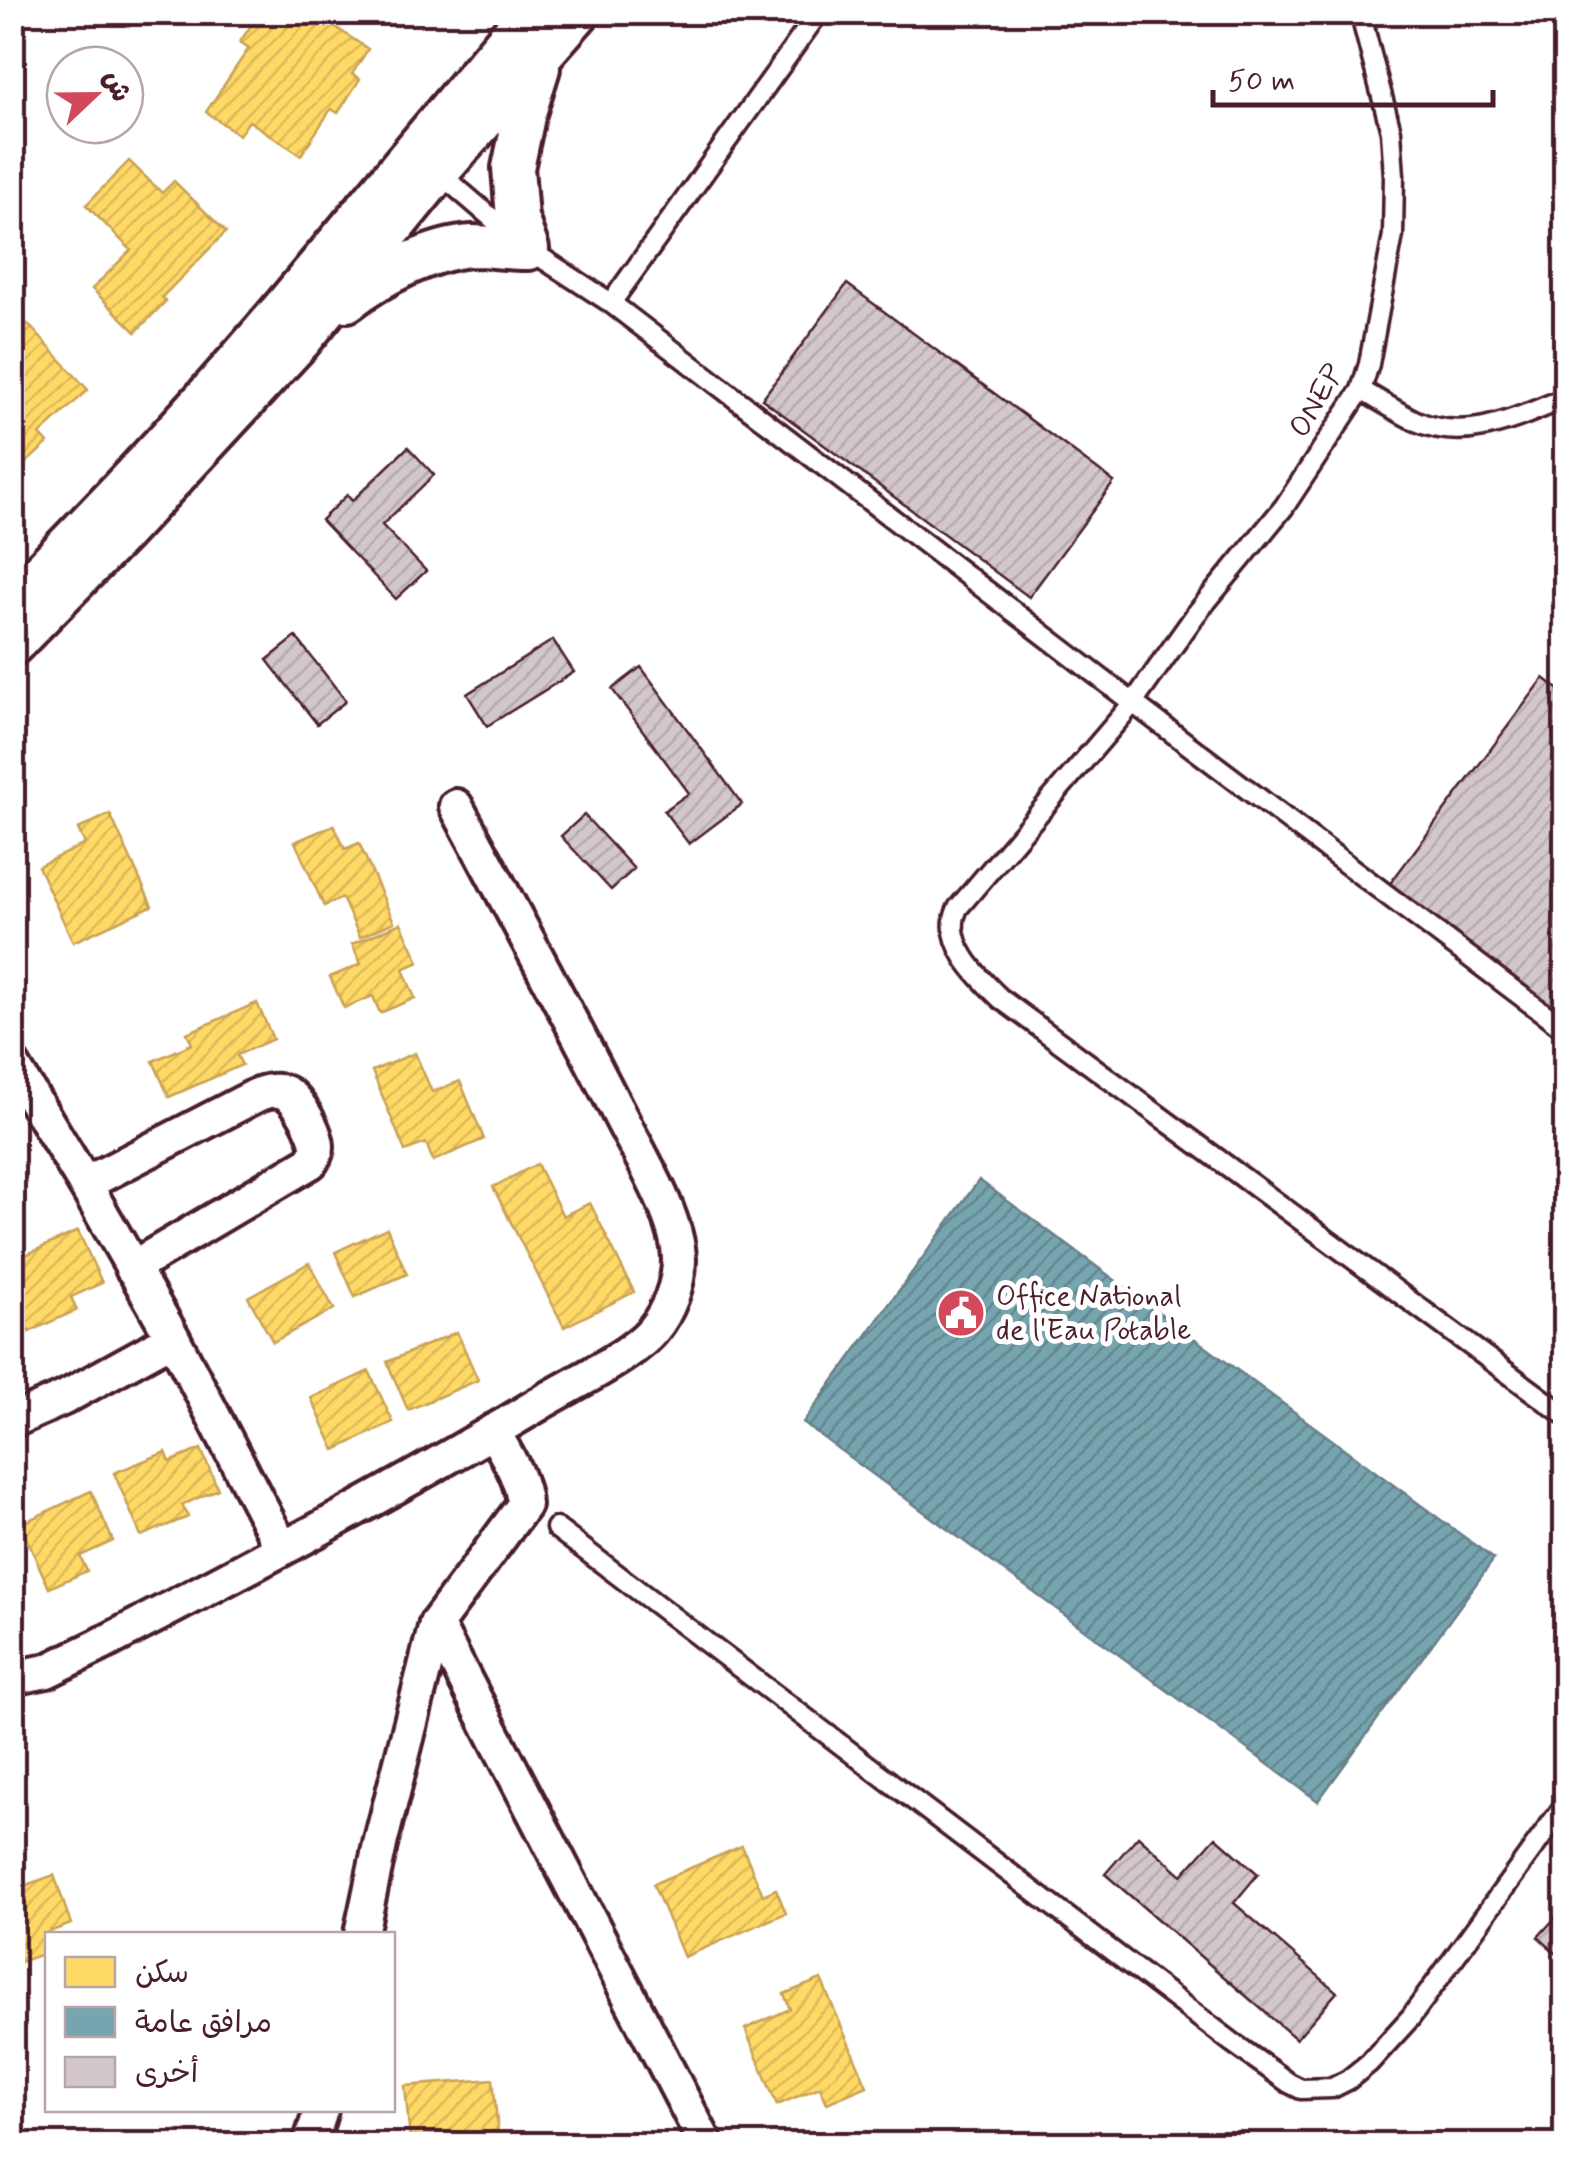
<svg xmlns="http://www.w3.org/2000/svg" width="1578" height="2157" font-family="Mynerve,'Playpen Sans Arabic',sans-serif">
<style>
.homes{fill:url(#homes-hatch);stroke:#c9a154;stroke-width:2.5}
.public{fill:url(#public-hatch);stroke:#697d87;stroke-width:2.5}
.building{fill:url(#building-hatch);stroke:#4a1f2b;stroke-width:2.5}
.lines{fill:none;stroke-linecap:round;stroke-linejoin:round}
.service-casing{stroke:#4a1f2b;stroke-width:25}
.minor-casing{stroke:#4a1f2b;stroke-width:40}
.tertiary-casing{stroke:#4a1f2b;stroke-width:48}
.service{stroke:#fff;stroke-width:18}
.minor{stroke:#fff;stroke-width:32}
.tertiary{stroke:#fff;stroke-width:40}
.labels{text-anchor:middle;dominant-baseline:central;stroke-width:10;stroke-linejoin:round;paint-order:stroke}
.street-label{font-size:30px;fill:#4a1f2b;stroke:#fff}
.poi-label{font-size:30px;fill:#4a1f2b;stroke:#fff;text-anchor:start}
</style>
<defs>
<pattern id="homes-hatch" width="6" height="6" patternUnits="userSpaceOnUse" patternTransform="scale(2.5)"><rect width="6" height="6" fill="#ffd966"/><path d="M-1 1l2-2M0 6l6-6M5 7l2-2" fill="none" stroke="#dcba59"/></pattern>
<pattern id="public-hatch" width="6" height="6" patternUnits="userSpaceOnUse" patternTransform="scale(2.5)"><rect width="6" height="6" fill="#76a5af"/><path d="M-1 1l2-2M0 6l6-6M5 7l2-2" fill="none" stroke="#63868f"/></pattern>
<pattern id="building-hatch" width="6" height="6" patternUnits="userSpaceOnUse" patternTransform="scale(2.5)"><rect width="6" height="6" fill="#d2c7cb"/><path d="M-1 1l2-2M0 6l6-6M5 7l2-2" fill="none" stroke="#b6aaae"/></pattern>
</defs>
<rect width="100%" height="100%" fill="#fff"/>
<filter id="ink" filterUnits="userSpaceOnUse"><feTurbulence type="fractalNoise" baseFrequency=".01" numOctaves="2"/><feDisplacementMap in="SourceGraphic" scale="20" xChannelSelector="R" yChannelSelector="G"/><feConvolveMatrix kernelMatrix="1 2 1 2 8 2 1 2 1" color-interpolation-filters="sRGB"/></filter>
<g filter="url(#ink)">
<g class="homes">
<path d="M260,12H313L368,49L352,74L360,79L338,113L331,109L301,155L249,121L239,135L206,112L249,48L240,42Z"/>
<path d="M129,161L162,193L174,181L226,232L162,297L166,301L136,332L92,289L131,250L86,205Z"/>
<path d="M28,324L88,390L40,434L48,443L12,476V338Z"/>
<path d="M110,814L152,906L73,942L38,866L85,844L78,829Z"/>
<path d="M334,825L345,849L359,843L394,922L360,937L342,898L324,906L295,842Z"/>
<path d="M401,923L419,962L403,969L415,998L380,1013L373,996L344,1008L330,977L361,964L352,944Z"/>
<path d="M257,1003L273,1039L237,1055L242,1065L169,1097L153,1061L192,1044L187,1033Z"/>
<path d="M415,1053L432,1092L460,1081L484,1139L433,1161L426,1143L405,1151L372,1071Z"/>
<path d="M537,1164L563,1216L590,1203L634,1292L564,1327L493,1187Z"/>
<path d="M387,1228L407,1274L355,1297L335,1252Z"/>
<path d="M78,1231L102,1283L71,1297L77,1310L29,1332L12,1295V1261Z"/>
<path d="M309,1263L334,1309L273,1342L248,1297Z"/>
<path d="M457,1332L478,1380L408,1410L387,1362Z"/>
<path d="M369,1371L393,1422L335,1450L311,1398Z"/>
<path d="M201,1449L218,1489L182,1505L188,1517L141,1536L114,1473L166,1452L170,1462Z"/>
<path d="M91,1491L113,1541L80,1556L87,1571L49,1588L20,1524Z"/>
<path d="M742,1846L763,1895L776,1889L786,1913L684,1957L653,1884Z"/>
<path d="M54,1875L71,1924L46,1933L48,1952L12,1965V1890Z"/>
<path d="M821,1979L867,2086L827,2103L820,2087L777,2105L745,2029L790,2009L784,1994Z"/>
<path d="M493,2079L499,2144H464L463,2136L410,2140L405,2086Z"/>
</g>
<path class="public" d="M979,1180L1494,1559L1318,1801L803,1423Z"/>
<g class="building">
<path d="M847,284L1114,482L1029,597L762,399Z"/>
<path d="M408,447L434,475L382,525L426,571L396,599L321,520L347,495L352,501Z"/>
<path d="M296,637L346,701L317,724L267,660Z"/>
<path d="M553,640L574,672L487,726L467,694Z"/>
<path d="M641,667L742,804L689,844L664,811L689,793L612,689Z"/>
<path d="M1544,678L1566,695V1018L1389,885Z"/>
<path d="M584,815L634,869L611,890L561,836Z"/>
<path d="M1138,1836L1182,1875L1216,1837L1258,1874L1234,1903L1337,1992L1296,2039L1105,1874Z"/>
<path d="M1566,1906V1962L1538,1937Z"/>
</g>
<g class="lines">
<g class="service-casing">
<g id="service">
<path d="M1360,12L1391,131L1394,176L1393,235L1369,364L1361,390L1284,507L1196,614L1133,703L958,908C941,941 978,977 1001,999L1566,1416"/>
<path d="M438,172L528,249L611,303L1133,703L1566,1030"/>
<path d="M611,303L819,12"/>
<path d="M1361,390C1379,400 1397,412 1416,421C1467,444 1518,417 1566,398"/>
<path d="M556,1528L1233,2043L1289,2083L1301,2089L1332,2088L1348,2080L1369,2063L1411,2017L1566,1803"/>
</g>
</g>
<g class="minor-casing">
<g id="minor">
<path d="M12,1064L85,1184L173,1338L282,1548"/>
<path d="M85,1184L259,1094C267,1091 275,1089 284,1092C297,1096 317,1133 317,1147C317,1153 314,1157 311,1162L132,1268"/>
<path d="M12,1421L64,1398L173,1338"/>
<path d="M436,1624L706,2144"/>
<path d="M12,1678L47,1671L100,1645C248,1568 396,1490 539,1404C570,1385 632,1356 653,1330C668,1312 679,1284 679,1260C679,1218 638,1152 619,1114C566,1010 511,908 456,806"/>
<path d="M361,1934L381,1840L436,1624L524,1505C523,1480 506,1454 493,1431"/>
<path d="M310,2144L321,2110"/>
</g>
</g>
<g class="tertiary-casing">
<g id="tertiary">
<path d="M347,301C377,277 432,248 472,246C490,246 510,249 528,249L517,218L513,168L524,116L539,68"/>
<path d="M12,602C107,506 200,408 286,305C368,207 448,109 531,12"/>
<path d="M12,645L122,533L300,341L438,172L579,12"/>
</g>
</g>
<use href="#service" class="service"/>
<use href="#minor" class="minor"/>
<use href="#tertiary" class="tertiary"/>
</g>
</g>
<defs>
<g id="civic-disc" transform="scale(2.5)"><circle r="9.5" fill="#d1495b" stroke="#fff"/><path d="M-.6-6.5H3V-4.5H.6V-3L4-1V1h2V6H-6V1h2V-1L-.6-3ZM-1.2 2.5V6h2.4V2.5Z" fill="#fff"/></g>
</defs>
<g fill-rule="evenodd">
<use href="#civic-disc" x="961" y="1313"/>
</g>
<g class="labels">
<g class="street-label">
<text transform="translate(1317 401) rotate(-60)">ONEP</text>
</g>
<g class="poi-label">
<text x="996" y="1296">Office National<tspan x="996" dy="34">de l'Eau Potable</tspan></text>
</g>
</g>
<rect width="1578" height="2157" fill="none" stroke="#fff" stroke-width="50"/>
<rect x="25" y="25" width="1528" height="2107" fill="none" stroke="#4a1f2b" stroke-width="4" filter="url(#ink)"/>
<rect x="45" y="1932" width="350" height="180" fill="#ffffff" stroke="#b7a5aa" stroke-width="2.5"/>
<rect x="65" y="1957" width="50" height="30" fill="#ffd966" stroke="#b7a5aa" stroke-width="2.5"/>
<text x="135" y="1982" font-size="30" fill="#4a1f2b">سكن</text>
<rect x="65" y="2007" width="50" height="30" fill="#76a5af" stroke="#b7a5aa" stroke-width="2.5"/>
<text x="135" y="2032" font-size="30" fill="#4a1f2b">مرافق عامة</text>
<rect x="65" y="2057" width="50" height="30" fill="#d2c7cb" stroke="#b7a5aa" stroke-width="2.5"/>
<text x="135" y="2082" font-size="30" fill="#4a1f2b">أخرى</text>
<g transform="translate(95 95) rotate(68)"><circle r="48" fill="#ffffff" stroke="#b7a5aa" stroke-width="2.5"/>
<path d="M0-8L18 38L0 25L-18 38Z" fill="#d1495b"/>
<text y="-15" font-size="28" font-weight="bold" text-anchor="middle" fill="#4a1f2b">ش</text>
</g>
<path d="M1213 90v15h280v-15" fill="none" stroke="#4a1f2b" stroke-width="5"/>
<text x="1228" y="90" font-size="30" fill="#4a1f2b" stroke="#ffffff" stroke-width="8" paint-order="stroke">50 m</text>
</svg>
